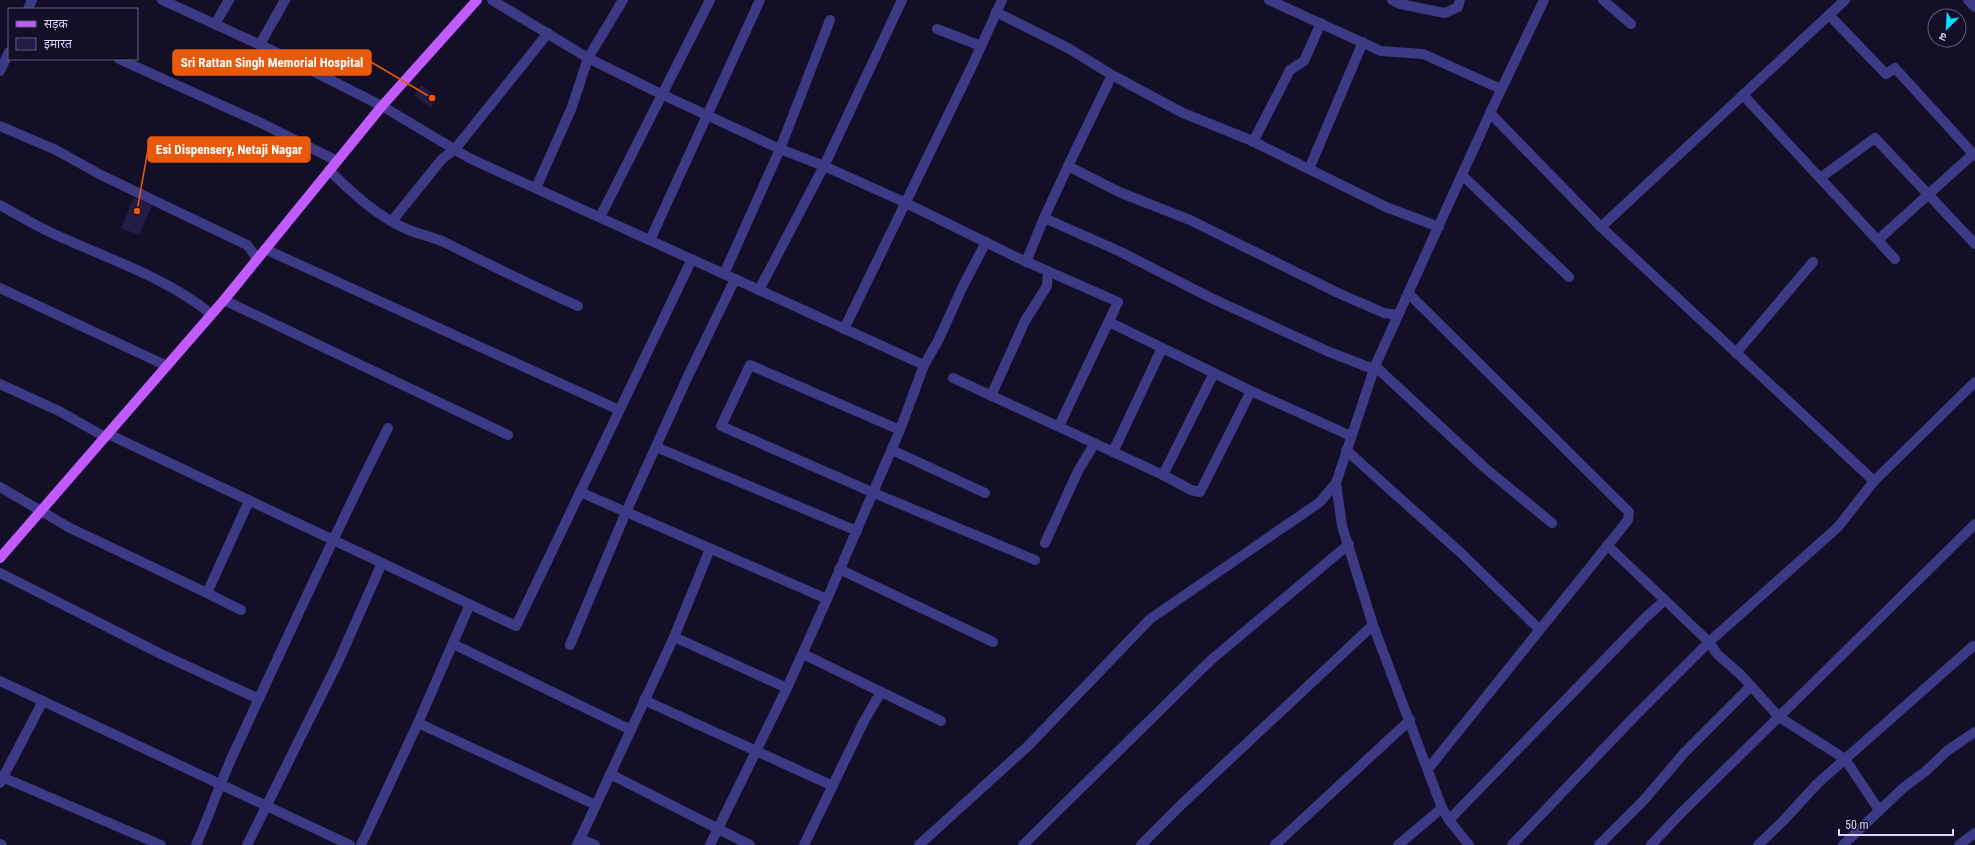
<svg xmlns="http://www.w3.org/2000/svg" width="1975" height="845" font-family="'Roboto Condensed','Noto Sans Devanagari',sans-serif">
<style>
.building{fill:#241b47}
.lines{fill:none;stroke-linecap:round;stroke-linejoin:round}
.minor{stroke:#3d3a85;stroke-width:10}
.major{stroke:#c25bff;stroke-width:10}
.leader{fill:none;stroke:#e8590c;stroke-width:1.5}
.callout-dot{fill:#e8590c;stroke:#130f26;stroke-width:1.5}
.callout{fill:#e8590c;stroke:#e8590c;stroke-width:1.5}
.callout-label{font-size:13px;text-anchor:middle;font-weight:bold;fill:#fff}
</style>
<rect width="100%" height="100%" fill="#130f26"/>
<g class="building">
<path d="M421,85L438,97L431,108L414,96Z"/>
<path d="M134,198L152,206L139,235L121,228Z"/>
</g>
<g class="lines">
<g class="minor">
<path d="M162,0L265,47L382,106L469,158L924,365"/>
<path d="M492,0L588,58L661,94L780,149L824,166L904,202L1018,258L1118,302L1059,426"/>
<path d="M1269,0L1381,51L1423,54L1501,89"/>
<path d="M1392,0L1400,4L1445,13L1458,7L1460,0"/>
<path d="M1603,0L1631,24"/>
<path d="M1968,0L1975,7"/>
<path d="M28,9L32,0"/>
<path d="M996,12L1068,48L1112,75"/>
<path d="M1829,15L1886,74L1895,68L1975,156"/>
<path d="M215,24L229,0"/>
<path d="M937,29L981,46"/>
<path d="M260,44L285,0"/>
<path d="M119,59L259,122L337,161"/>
<path d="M0,71L9,52"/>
<path d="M1743,95L1895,259"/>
<path d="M1490,113L1601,227L1874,481"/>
<path d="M0,126L56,150L101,175L247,245L257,258"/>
<path d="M1253,142L1290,70L1304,61L1321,23"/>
<path d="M1068,166L1112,75L1183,113L1250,140L1386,207L1439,227"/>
<path d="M1309,169L1363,42"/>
<path d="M329,170C352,193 379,218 409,230C421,235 434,237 446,243C490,265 533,286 578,306"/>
<path d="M1462,175L1569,277"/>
<path d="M1820,178L1875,138L1975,244"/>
<path d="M536,188L572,107L588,58L623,0"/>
<path d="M0,205C18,215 35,225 54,234C106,258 166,277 211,314"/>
<path d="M600,217L710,0"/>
<path d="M1044,218L1068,166L1119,192L1190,220L1338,293L1384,313L1398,315"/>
<path d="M392,221L442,159L455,149L548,33"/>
<path d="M1601,227L1845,0"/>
<path d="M650,240L760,0"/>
<path d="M1878,240L1973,154"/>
<path d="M265,249L619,410"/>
<path d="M1026,262L1044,218L1121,252L1211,298L1327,351L1373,369"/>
<path d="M724,274L780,149L830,20"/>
<path d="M0,288L167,366"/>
<path d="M759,290L824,166L902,0"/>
<path d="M1408,293L1629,512L1628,520L1428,769"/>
<path d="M224,300L508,435"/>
<path d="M1109,322L1251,391L1351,436"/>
<path d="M844,329L973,64L1002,0"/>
<path d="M1736,353L1813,262"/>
<path d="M1375,366L1485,468L1552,523"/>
<path d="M953,378L1163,475L1191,490L1200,492L1251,391"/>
<path d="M0,384L59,411L105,437"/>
<path d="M991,396L1025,321L1047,286L1048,271"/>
<path d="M900,430L750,365L721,426L874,493L1035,560"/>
<path d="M108,434L516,626L692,259"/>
<path d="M656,447L857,531"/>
<path d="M892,450L985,493"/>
<path d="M1346,450L1461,553L1540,630"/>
<path d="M1113,452L1162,348"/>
<path d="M1163,475L1214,373"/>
<path d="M1336,483L1342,526L1373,625L1442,808L1449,820L1469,845"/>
<path d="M0,487L70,528L207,593L249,501"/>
<path d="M580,492L827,599"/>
<path d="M1045,543L1078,471L1095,443"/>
<path d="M1607,545L1709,642L1717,654L1741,675L1779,717L1845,759L1879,810"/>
<path d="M839,569L993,642"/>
<path d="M0,573L163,655L259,699"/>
<path d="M207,593L241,610"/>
<path d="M674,637L787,688"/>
<path d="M453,644L631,730"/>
<path d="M570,645L626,512L688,376L735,279"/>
<path d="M803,654L941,721"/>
<path d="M0,681L350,845"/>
<path d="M644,700L833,786"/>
<path d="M418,723L596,805L674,637L710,549"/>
<path d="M610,774L750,845"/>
<path d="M0,776L161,845"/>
<path d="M0,783L43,701"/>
<path d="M1449,820L1645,618L1665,600"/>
<path d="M580,839L596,805"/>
<path d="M0,844L2,845"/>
<path d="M196,845C209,816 219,786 232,757C283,647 333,536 388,428"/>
<path d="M247,845L339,660L382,563"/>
<path d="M361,845L418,723L470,604"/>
<path d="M577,845L580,839L595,845"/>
<path d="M710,845L787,688L827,599L900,430L924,365L938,341L962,288L986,242"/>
<path d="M804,845L864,721L881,692"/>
<path d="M919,845L1028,746L1150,619L1320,502L1336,483L1375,366L1490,113L1544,0"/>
<path d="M1023,845L1211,660L1349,544"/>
<path d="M1141,845L1182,804L1373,625"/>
<path d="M1275,845L1410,720"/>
<path d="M1398,845L1442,808"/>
<path d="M1512,845L1633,718L1709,642L1838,527L1874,481L1975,382"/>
<path d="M1599,845L1644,800L1685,752L1751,686"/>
<path d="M1651,845L1681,813L1975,524"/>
<path d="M1758,845L1783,821L1818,783L1973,646"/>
<path d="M1843,845L1903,788L1926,771L1947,751L1975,732"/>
<path d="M1959,845L1975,833"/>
</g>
<path class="major" d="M0,558L224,300L382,106L477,0"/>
</g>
<path class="leader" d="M432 98L371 62M137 211L148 149"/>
<g class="callout-dot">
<circle cx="432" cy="98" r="4"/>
<circle cx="137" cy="211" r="4"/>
</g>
<g class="callout">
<rect x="173" y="50" width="198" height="25" rx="4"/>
<rect x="148" y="137" width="162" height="25" rx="4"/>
</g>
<g class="callout-label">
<text x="272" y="67">Sri Rattan Singh Memorial Hospital</text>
<text x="229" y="154">Esi Dispensery, Netaji Nagar</text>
</g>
<rect x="8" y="8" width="130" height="52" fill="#130f26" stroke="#625e7d"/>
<rect x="16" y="21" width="20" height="6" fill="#c25bff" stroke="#625e7d"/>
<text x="44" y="28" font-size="12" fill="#d9d4ff">सड़क</text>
<rect x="16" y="38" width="20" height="12" fill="#241b47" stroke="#625e7d"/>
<text x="44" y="48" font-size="12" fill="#d9d4ff">इमारत</text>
<g transform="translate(1947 28) rotate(204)"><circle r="19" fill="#130f26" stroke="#625e7d"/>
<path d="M0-3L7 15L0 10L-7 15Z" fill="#00e5ff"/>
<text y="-6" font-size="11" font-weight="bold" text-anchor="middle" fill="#d9d4ff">उ</text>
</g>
<path d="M1839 829v6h114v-6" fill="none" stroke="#d9d4ff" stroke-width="2"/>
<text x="1845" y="829" font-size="12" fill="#d9d4ff" stroke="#130f26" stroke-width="3" paint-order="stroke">50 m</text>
</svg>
